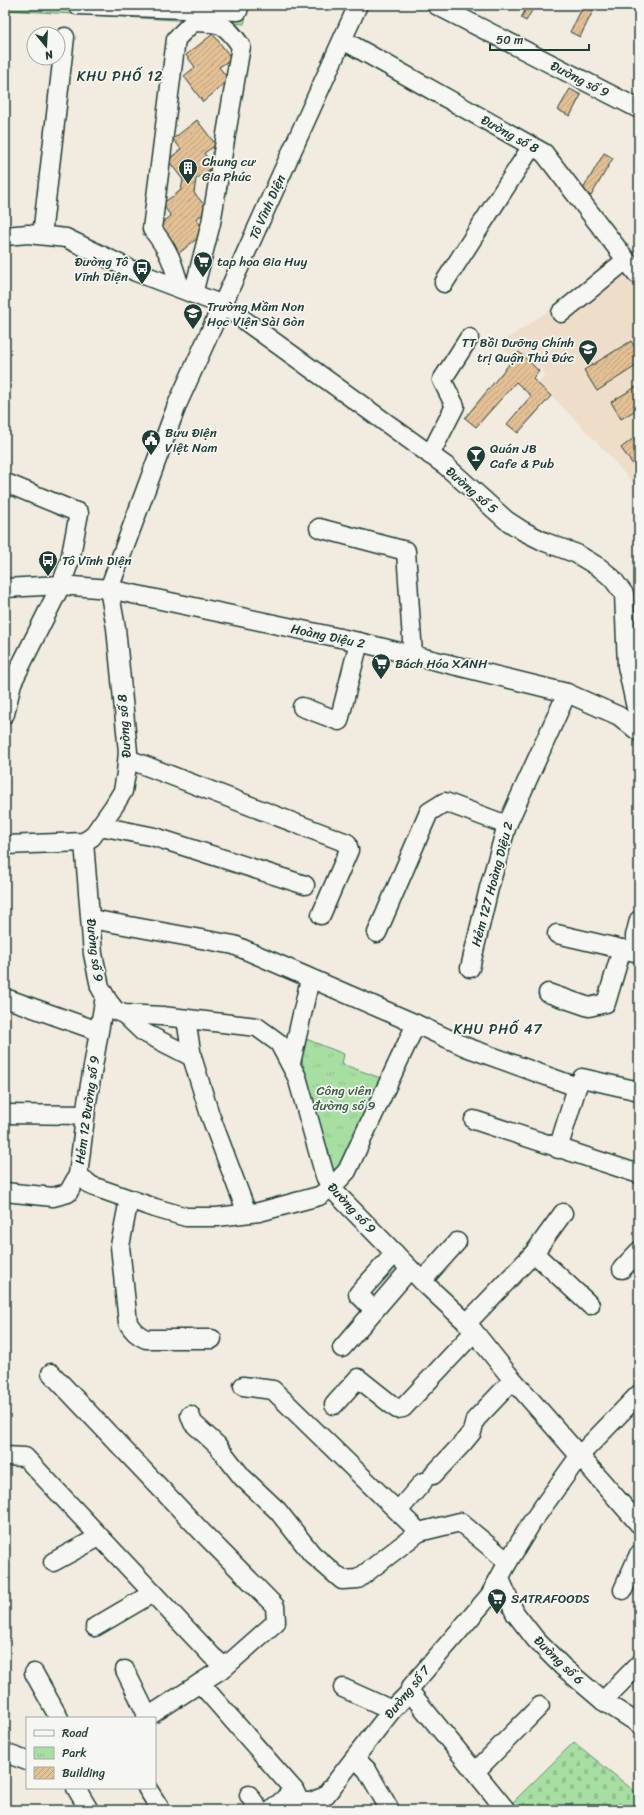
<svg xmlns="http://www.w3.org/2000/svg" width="644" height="1815" font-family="Sriracha,sans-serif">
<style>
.built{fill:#eedec9}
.cemetery{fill:url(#cemetery-stones);stroke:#638e6c}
.park{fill:url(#park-tufts);stroke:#638e6c}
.building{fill:url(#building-hatch);stroke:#1f3d34}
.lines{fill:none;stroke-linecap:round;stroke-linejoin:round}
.minor-casing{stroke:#1f3d34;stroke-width:21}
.minor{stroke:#f6f6f2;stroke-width:18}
.labels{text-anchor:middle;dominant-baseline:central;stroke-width:3.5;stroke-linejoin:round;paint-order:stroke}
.street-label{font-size:13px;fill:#1f3d34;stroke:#f6f6f2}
.poi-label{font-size:13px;fill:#1f3d34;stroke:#f6f6f2;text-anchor:start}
.park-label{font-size:13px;fill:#3a5d4a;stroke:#f6f6f2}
.neighbourhood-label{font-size:14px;letter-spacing:1px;fill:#1f3d34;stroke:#f6f6f2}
</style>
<defs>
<pattern id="cemetery-stones" width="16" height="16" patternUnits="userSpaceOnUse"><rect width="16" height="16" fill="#a7dfa3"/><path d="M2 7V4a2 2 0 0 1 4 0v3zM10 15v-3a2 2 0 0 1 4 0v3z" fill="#8fc08d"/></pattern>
<pattern id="park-tufts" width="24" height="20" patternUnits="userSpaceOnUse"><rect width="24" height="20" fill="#a7dfa3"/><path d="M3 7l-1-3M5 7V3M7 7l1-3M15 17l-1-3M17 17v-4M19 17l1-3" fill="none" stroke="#8fc08d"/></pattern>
<pattern id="building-hatch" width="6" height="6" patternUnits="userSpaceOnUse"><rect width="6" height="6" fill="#e4c195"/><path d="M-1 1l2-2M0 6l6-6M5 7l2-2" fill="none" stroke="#b89e7a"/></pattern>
</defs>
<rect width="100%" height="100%" fill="#f2ebdf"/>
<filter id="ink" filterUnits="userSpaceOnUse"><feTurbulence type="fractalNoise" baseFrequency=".025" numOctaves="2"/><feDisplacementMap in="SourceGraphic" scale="8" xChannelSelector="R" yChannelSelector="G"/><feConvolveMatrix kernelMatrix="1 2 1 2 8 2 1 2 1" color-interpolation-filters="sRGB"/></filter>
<g filter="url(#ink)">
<path class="built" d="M639,262V490L606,452L539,383L546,374L520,352L513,358L499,344L616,266L623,278Z"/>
<path class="cemetery" d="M574,1742L639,1795V1810H505Z"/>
<g class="park">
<path d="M5,5H249L244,24L5,10Z"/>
<path d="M301,1037L344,1054L342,1064L386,1080L337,1173L331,1170L301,1056Z"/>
</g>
<g class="building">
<path d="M528,5H535L526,21L521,18Z"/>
<path d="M584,5H596L580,37L570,32Z"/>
<path d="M213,34L232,59L219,67L229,80L203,102L184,76L195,67L186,55Z"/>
<path d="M570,89L581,95L570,116L558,110Z"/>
<path d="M197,120L216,145L204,153L214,167L196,179L194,193L209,210L196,219L205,232L178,254L157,227L171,216L162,204L181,190L183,180L168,160L181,149L173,139Z"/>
<path d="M604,153L613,158L591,196L582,191Z"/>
<path d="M631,341L639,354V364L597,391L584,370Z"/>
<path d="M519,352L539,371L533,379L551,396L518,433L507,424L531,396L516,382L476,427L465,418Z"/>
<path d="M639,385V408L621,419L611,402Z"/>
<path d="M639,434V473L621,448Z"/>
</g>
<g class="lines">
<g class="minor-casing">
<g id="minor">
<path d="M77,5L238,11L240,5"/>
<path d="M436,5L639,109"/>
<path d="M343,40L544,153L637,274"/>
<path d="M42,235L65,37"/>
<path d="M5,236L28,234L66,238L136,272L223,305L446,466L506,520L523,531L545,542L577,554L600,568L612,578L624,594L627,666L636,708L639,715"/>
<path d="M444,283L532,146"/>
<path d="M180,288C173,263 169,250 152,229L176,39L193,22C221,23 224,22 241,46L211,223L193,294"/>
<path d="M561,313L626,260"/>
<path d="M430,455L455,406L442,380L469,338"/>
<path d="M319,528L406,551L413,655"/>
<path d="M5,588L61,585L109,589L359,642L567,693L619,716L639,732"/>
<path d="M302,707L339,721L359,642"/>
<path d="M5,714L12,683L61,585L70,560L79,513L6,483"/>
<path d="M128,759L347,843L349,850L321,915"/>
<path d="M100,826L155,837L305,885"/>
<path d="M84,842L93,954L100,987L108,1001L116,1011L124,1014L162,1016L257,1027L279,1043L297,1077L325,1176L331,1188L422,1281L467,1323L508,1374L639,1524"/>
<path d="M5,845L84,842L92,837L114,806L123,791L126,773L128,752L116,628L109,589L177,405L358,5"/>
<path d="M91,919L234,945L416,1024L466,1047L577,1087"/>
<path d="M377,933L429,812L445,802L507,825"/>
<path d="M557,934L639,953"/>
<path d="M635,936L639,920"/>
<path d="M470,968L489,888L507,825L567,693"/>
<path d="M548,993L589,1007L606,1003L622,949"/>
<path d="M105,996L87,1102L78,1175L92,1186L155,1208L186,1217H217L259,1212L319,1196L331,1188L347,1171L416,1024"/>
<path d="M5,998L98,1031"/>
<path d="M124,1014L143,1032L192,1057"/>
<path d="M186,1019L192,1057L210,1115L247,1213"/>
<path d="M291,1063L310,979"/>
<path d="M5,1114L85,1115"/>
<path d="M474,1120L639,1174"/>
<path d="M558,1149L577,1087L582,1078L639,1091"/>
<path d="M5,1192L53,1197L68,1193L78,1175"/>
<path d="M129,1199L120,1246L128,1323C133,1331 137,1335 146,1339H212"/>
<path d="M534,1253L590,1305"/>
<path d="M622,1269L639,1251"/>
<path d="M422,1281L457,1242"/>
<path d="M374,1310L358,1294L395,1253"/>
<path d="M467,1323L534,1253L563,1213"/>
<path d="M342,1348L410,1269"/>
<path d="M51,1373L201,1531L275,1606L276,1622L225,1667L200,1683"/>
<path d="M243,1386L273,1390L419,1532L460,1522L508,1562"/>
<path d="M334,1405L358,1378L397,1409L403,1408L474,1332"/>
<path d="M190,1415L193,1423L217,1445L242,1477L278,1511L312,1554L342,1580L358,1579L419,1532"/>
<path d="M5,1456L25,1457L212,1656L225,1667"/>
<path d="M433,1475L463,1443L472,1432L475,1420L513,1380"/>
<path d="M398,1511L423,1482"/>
<path d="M53,1562L99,1537"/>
<path d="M500,1579L515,1613L536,1640L563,1667L603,1701L639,1724"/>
<path d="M623,1590L639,1554"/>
<path d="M95,1627L153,1593"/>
<path d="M125,1670L148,1717"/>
<path d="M34,1673L59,1718"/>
<path d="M343,1688L392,1710"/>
<path d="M410,1692L506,1810"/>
<path d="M603,1701L639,1664"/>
<path d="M146,1718L200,1683L294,1790L300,1802H311L325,1796L392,1710L410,1692V1688L490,1595L508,1562L532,1522L580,1455L639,1394"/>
<path d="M5,1753L27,1761"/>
<path d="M355,1758L367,1770L390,1810"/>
<path d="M476,1771L540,1706"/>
<path d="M76,1788L89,1810"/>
<path d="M147,1788L161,1810"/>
<path d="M249,1795L259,1810"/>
<path d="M272,1810L294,1790"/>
</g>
</g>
<use href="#minor" class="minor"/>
</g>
</g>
<defs>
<g id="building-pin" transform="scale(1)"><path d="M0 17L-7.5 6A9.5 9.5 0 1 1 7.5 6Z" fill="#1f3d34" stroke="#f6f6f2"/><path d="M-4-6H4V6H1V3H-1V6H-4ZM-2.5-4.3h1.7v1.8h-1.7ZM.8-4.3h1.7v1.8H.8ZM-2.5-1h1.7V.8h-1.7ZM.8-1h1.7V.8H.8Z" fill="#fff"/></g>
<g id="supermarket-pin" transform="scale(1)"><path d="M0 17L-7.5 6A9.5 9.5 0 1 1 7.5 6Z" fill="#1f3d34" stroke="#f6f6f2"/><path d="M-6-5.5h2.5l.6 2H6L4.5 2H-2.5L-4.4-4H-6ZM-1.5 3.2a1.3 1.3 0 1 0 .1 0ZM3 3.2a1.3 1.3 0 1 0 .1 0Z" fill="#fff"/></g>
<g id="bus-pin" transform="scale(1)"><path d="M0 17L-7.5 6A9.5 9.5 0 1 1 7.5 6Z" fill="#1f3d34" stroke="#f6f6f2"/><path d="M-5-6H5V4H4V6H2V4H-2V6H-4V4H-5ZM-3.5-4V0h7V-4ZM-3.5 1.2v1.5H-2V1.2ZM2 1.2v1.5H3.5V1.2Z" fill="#fff"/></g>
<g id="school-pin" transform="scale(1)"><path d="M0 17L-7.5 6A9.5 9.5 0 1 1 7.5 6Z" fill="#1f3d34" stroke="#f6f6f2"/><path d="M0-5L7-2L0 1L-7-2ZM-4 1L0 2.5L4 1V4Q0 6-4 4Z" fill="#fff"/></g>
<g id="civic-pin" transform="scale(1)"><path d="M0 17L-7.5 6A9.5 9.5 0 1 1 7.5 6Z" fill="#1f3d34" stroke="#f6f6f2"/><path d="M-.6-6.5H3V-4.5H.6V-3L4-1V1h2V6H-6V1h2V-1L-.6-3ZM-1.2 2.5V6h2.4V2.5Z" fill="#fff"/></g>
<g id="bar-pin" transform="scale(1)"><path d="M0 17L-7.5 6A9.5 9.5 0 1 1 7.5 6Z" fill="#1f3d34" stroke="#f6f6f2"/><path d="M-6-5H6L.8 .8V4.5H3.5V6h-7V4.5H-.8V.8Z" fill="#fff"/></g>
</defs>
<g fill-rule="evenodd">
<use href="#building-pin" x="188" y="168"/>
<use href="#supermarket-pin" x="203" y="261"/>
<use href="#bus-pin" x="142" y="268"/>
<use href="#school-pin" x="193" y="313"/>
<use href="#school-pin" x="588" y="349"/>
<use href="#civic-pin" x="151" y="439"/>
<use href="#bar-pin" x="476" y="455"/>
<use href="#bus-pin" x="48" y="560"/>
<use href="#supermarket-pin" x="381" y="663"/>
<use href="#supermarket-pin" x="497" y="1598"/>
</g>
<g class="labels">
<g class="street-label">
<text transform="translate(580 79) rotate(27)">Đường số 9</text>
<text transform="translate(510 134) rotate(29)">Đường số 8</text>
<text transform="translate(267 207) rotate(-66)">Tô Vĩnh Diện</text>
<text transform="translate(472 490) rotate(41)">Đường số 5</text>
<text transform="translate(328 636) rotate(12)">Hoàng Diệu 2</text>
<text transform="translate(124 726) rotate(-94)">Đường số 8</text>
<text transform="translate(492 884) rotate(-75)">Hẻm 127 Hoàng Diệu 2</text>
<text transform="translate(95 950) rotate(83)">Đường số 9</text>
<text transform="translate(87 1110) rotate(-82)">Hẻm 12 Đường số 9</text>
<text transform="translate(352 1208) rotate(47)">Đường số 9</text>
<text transform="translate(559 1660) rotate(44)">Đường số 6</text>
<text transform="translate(407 1692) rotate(-51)">Đường số 7</text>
</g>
<g class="poi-label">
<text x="202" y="161">Chung cư<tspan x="202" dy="15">Gia Phúc</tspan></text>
<text x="128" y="261" text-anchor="end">Đường Tô<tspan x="128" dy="15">Vĩnh Diện</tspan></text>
<text x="217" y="261">tap hoa Gia Huy</text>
<text x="207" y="306">Trường Mầm Non<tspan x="207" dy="15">Học Viện Sài Gòn</tspan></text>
<text x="574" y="342" text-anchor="end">TT Bồi Dưỡng Chính<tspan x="574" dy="15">trị Quận Thủ Đức</tspan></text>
<text x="165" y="432">Bưu Điện<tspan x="165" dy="15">Việt Nam</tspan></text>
<text x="490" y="448">Quán JB<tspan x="490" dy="15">Cafe &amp; Pub</tspan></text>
<text x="62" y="560">Tô Vĩnh Diện</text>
<text x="395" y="663">Bách Hóa XANH</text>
<text x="511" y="1598">SATRAFOODS</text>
</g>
<g class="park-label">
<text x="344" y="1090">Công viên<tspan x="344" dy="15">đường số 9</tspan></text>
</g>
<g class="neighbourhood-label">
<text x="120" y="76">KHU PHỐ 12</text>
<text x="498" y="1029">KHU PHỐ 47</text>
</g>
</g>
<rect width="644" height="1815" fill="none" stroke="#f6f6f2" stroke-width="20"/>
<rect x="10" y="10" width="624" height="1795" fill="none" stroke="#1f3d34" stroke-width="1.5" filter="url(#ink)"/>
<rect x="26" y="1717" width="130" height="72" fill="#f6f6f2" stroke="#a0aca6"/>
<rect x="34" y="1730" width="20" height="6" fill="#f6f6f2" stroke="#a0aca6"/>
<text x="62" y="1737" font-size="12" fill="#1f3d34">Road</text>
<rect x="34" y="1747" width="20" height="12" fill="url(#park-tufts)" stroke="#a0aca6"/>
<text x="62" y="1757" font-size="12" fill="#1f3d34">Park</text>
<rect x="34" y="1767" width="20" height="12" fill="url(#building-hatch)" stroke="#a0aca6"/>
<text x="62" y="1777" font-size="12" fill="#1f3d34">Building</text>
<g transform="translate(46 46) rotate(162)"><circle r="19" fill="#f6f6f2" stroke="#a0aca6"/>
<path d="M0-3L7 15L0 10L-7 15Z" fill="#1f3d34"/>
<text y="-6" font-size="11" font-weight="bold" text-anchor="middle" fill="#1f3d34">N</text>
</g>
<path d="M490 44v6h99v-6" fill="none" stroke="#1f3d34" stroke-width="2"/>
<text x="496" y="44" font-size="12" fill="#1f3d34" stroke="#f6f6f2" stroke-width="3" paint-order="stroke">50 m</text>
</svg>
